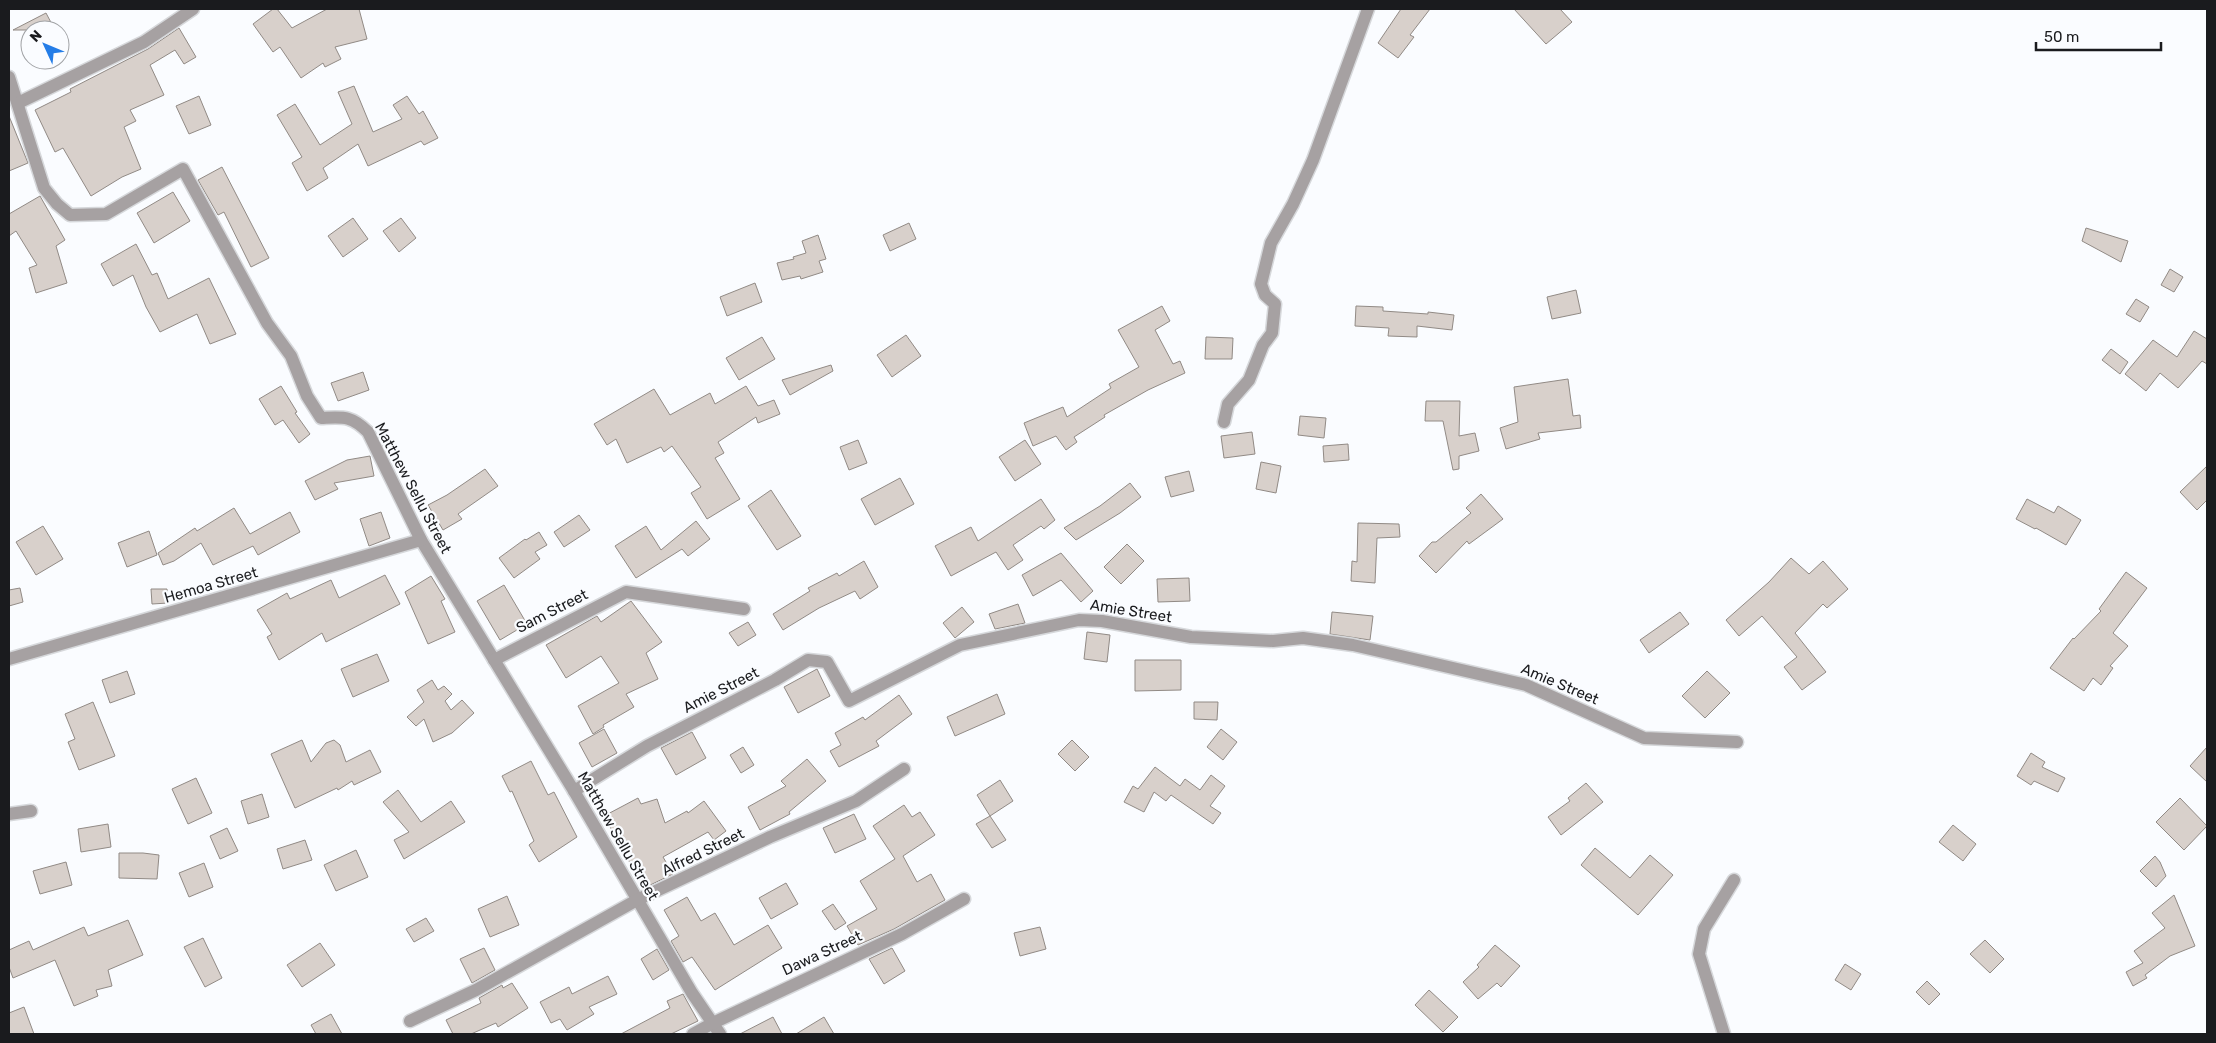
<svg xmlns="http://www.w3.org/2000/svg" width="2216" height="1043" font-family="Rubik,sans-serif">
<style>
.building{fill:#d8d0cb;stroke:#918a85}
.lines{fill:none;stroke-linecap:round;stroke-linejoin:round}
.street-casing{stroke:#d6d8db;stroke-width:15}
.street{stroke:#a6a1a2;stroke-width:12}
.labels{text-anchor:middle;dominant-baseline:central;stroke-width:4.5;stroke-linejoin:round;paint-order:stroke}
.street-label{font-size:15px;fill:#1a1b1e;stroke:#fafcff}
</style>
<rect width="100%" height="100%" fill="#fafcff"/>
<g class="building">
<path d="M273,9H277L292,28L327,9H359L367,39L335,47L341,59L325,67L323,63L301,78L280,47L273,52L253,24Z"/>
<path d="M1401,9H1430L1410,35L1414,37L1398,58L1378,43Z"/>
<path d="M1514,9H1560L1572,22L1546,44Z"/>
<path d="M46,13L55,30H13Z"/>
<path d="M179,28L196,57L184,64L175,50L150,65L164,95L130,110L136,121L124,127L141,169L122,177L91,196L63,148L55,152L35,110L71,92L70,89L148,49Z"/>
<path d="M354,86L373,132L402,119L393,105L407,96L419,114L423,111L438,138L424,145L421,141L368,166L358,144L323,168L328,178L307,191L292,163L302,157L277,115L295,104L320,145L352,124L338,92Z"/>
<path d="M199,96L211,125L189,134L176,106Z"/>
<path d="M9,116L28,163L9,171Z"/>
<path d="M222,167L269,258L251,267L224,212L218,215L198,180Z"/>
<path d="M173,192L190,221L154,243L137,213Z"/>
<path d="M40,196L65,240L56,246L67,283L36,293L29,268L37,265L16,231L9,236V214Z"/>
<path d="M353,218L368,239L343,257L328,236Z"/>
<path d="M401,218L416,238L399,252L383,231Z"/>
<path d="M909,223L916,239L890,251L883,235Z"/>
<path d="M2086,228L2128,241L2121,262L2082,241Z"/>
<path d="M818,235L826,259L819,261L823,272L801,279L800,276L782,280L777,263L794,259L793,257L806,253L802,241Z"/>
<path d="M136,244L152,275L157,273L168,299L209,278L236,334L210,344L197,314L160,332L146,307L133,275L113,286L101,264Z"/>
<path d="M2170,269L2183,277L2174,292L2161,285Z"/>
<path d="M755,283L762,302L727,316L720,297Z"/>
<path d="M1576,290L1581,313L1552,319L1547,297Z"/>
<path d="M2136,299L2149,307L2140,322L2126,314Z"/>
<path d="M1162,306L1170,321L1155,330L1173,364L1180,361L1185,373L1148,390L1104,415L1105,417L1074,437L1077,442L1066,450L1056,436L1033,446L1024,423L1063,407L1067,417L1111,388L1109,384L1139,367L1118,330Z"/>
<path d="M1356,306L1383,307V311L1428,314V312L1454,315L1452,330L1417,326V337L1388,336L1389,328L1355,326Z"/>
<path d="M2194,331L2207,339V364L2202,361L2178,388L2160,373L2146,391L2125,374L2153,340L2177,357Z"/>
<path d="M906,335L921,356L892,377L877,355Z"/>
<path d="M762,337L775,359L739,380L726,358Z"/>
<path d="M1206,337L1233,338L1232,359H1205Z"/>
<path d="M2111,349L2128,362L2120,374L2102,360Z"/>
<path d="M831,365L833,371L790,395L782,380Z"/>
<path d="M363,372L369,390L338,401L331,383Z"/>
<path d="M1568,379L1573,416L1580,415L1581,428L1538,433L1540,439L1506,449L1500,428L1518,422L1514,387Z"/>
<path d="M281,386L297,412L295,413L310,434L299,443L283,420L275,425L259,399Z"/>
<path d="M746,386L758,406L774,400L780,414L758,423L756,417L718,442L724,453L715,458L740,499L707,519L691,493L701,487L672,446L664,452L661,447L627,463L616,439L607,445L594,424L654,389L670,415L710,393L715,404Z"/>
<path d="M1426,401H1460L1459,436L1475,433L1479,451L1459,456V469L1453,470L1443,421H1425Z"/>
<path d="M1300,416L1326,418L1324,438L1298,435Z"/>
<path d="M1252,432L1255,454L1224,458L1221,436Z"/>
<path d="M858,440L867,463L849,470L840,447Z"/>
<path d="M1025,440L1041,464L1015,481L999,457Z"/>
<path d="M1348,444L1349,460L1324,462L1323,446Z"/>
<path d="M370,456L374,476L334,483L338,489L315,500L305,481L347,460Z"/>
<path d="M1261,462L1281,466L1276,493L1256,489Z"/>
<path d="M2207,466V500L2197,510L2180,492Z"/>
<path d="M485,469L498,486L458,514L462,519L443,530L428,505L447,495Z"/>
<path d="M1189,471L1194,491L1171,497L1165,477Z"/>
<path d="M900,478L914,504L875,525L861,499Z"/>
<path d="M1130,483L1141,497L1120,513L1076,540L1064,528L1100,506Z"/>
<path d="M771,490L801,536L777,550L748,506Z"/>
<path d="M1481,494L1503,519L1469,544L1467,541L1436,573L1419,556L1432,542H1436L1471,513L1466,508Z"/>
<path d="M1041,499L1055,520L1044,529L1041,526L1013,545L1023,560L1008,570L996,552L951,576L935,546L971,527L978,541Z"/>
<path d="M2027,499L2054,513L2058,506L2081,520L2066,545L2036,528L2035,529L2016,519Z"/>
<path d="M234,508L250,534L290,512L300,532L258,555L253,546L213,565L201,543L174,561L163,565L158,553L195,528L197,531Z"/>
<path d="M381,512L390,538L369,546L360,519Z"/>
<path d="M579,515L590,530L564,547L554,532Z"/>
<path d="M696,521L710,539L688,556L682,549L636,578L615,546L646,526L661,550Z"/>
<path d="M1358,523L1399,524L1400,537L1377,538L1375,583L1351,581L1352,561L1357,562Z"/>
<path d="M43,526L63,559L36,575L16,542Z"/>
<path d="M149,531L157,555L127,567L118,543Z"/>
<path d="M539,532L547,545L535,552L540,559L514,578L499,558L525,539L526,540Z"/>
<path d="M1127,544L1144,561L1121,584L1104,567Z"/>
<path d="M1061,553L1093,591L1081,602L1061,580L1033,596L1022,575Z"/>
<path d="M1791,558L1809,574L1823,561L1848,589L1827,608L1823,604L1795,633L1826,672L1802,690L1784,667L1797,657L1762,616L1739,636L1726,620L1769,582Z"/>
<path d="M864,561L878,587L860,599L855,591L819,608L783,630L773,614L810,591L808,588L837,573L839,576Z"/>
<path d="M2126,572L2147,588L2113,633L2128,646L2110,666L2113,668L2101,685L2093,678L2084,691L2050,668L2073,638L2074,639L2101,611L2099,609Z"/>
<path d="M385,575L400,604L326,642L322,633L279,660L267,637L272,634L257,610L287,593L290,599L331,580L339,598Z"/>
<path d="M431,576L445,599L441,601L455,632L428,644L405,592Z"/>
<path d="M1189,578L1190,601L1158,602L1157,579Z"/>
<path d="M504,585L527,624L500,640L477,601Z"/>
<path d="M20,588L23,602L9,606V590Z"/>
<path d="M151,589H167L168,603L152,604Z"/>
<path d="M631,601L662,642L646,653L658,679L626,694L634,707L603,725L604,727L593,734L578,706L619,683L601,656L566,678L546,645L597,616L601,622Z"/>
<path d="M1018,604L1025,623L995,629L989,614Z"/>
<path d="M962,607L974,622L955,638L943,623Z"/>
<path d="M1332,612L1373,616L1370,640L1330,634Z"/>
<path d="M1680,612L1689,624L1649,653L1640,640Z"/>
<path d="M748,622L756,635L738,646L729,633Z"/>
<path d="M1087,632L1110,635L1107,662L1084,659Z"/>
<path d="M377,654L389,681L353,697L341,669Z"/>
<path d="M1135,660H1181V690L1135,691Z"/>
<path d="M817,669L830,696L798,713L784,687Z"/>
<path d="M127,671L135,694L110,703L102,680Z"/>
<path d="M1707,671L1730,693L1705,718L1682,696Z"/>
<path d="M432,680L438,690L444,686L452,694L445,701L451,710L462,700L474,713L452,733L433,742L424,719L416,726L407,717L424,702L417,690Z"/>
<path d="M997,694L1005,714L955,736L947,717Z"/>
<path d="M899,695L912,714L876,741L879,746L839,767L830,751L841,745L835,733L863,717L865,720Z"/>
<path d="M93,702L115,756L79,770L68,742L75,739L65,714Z"/>
<path d="M1194,702H1218L1217,720L1194,719Z"/>
<path d="M604,729L617,753L592,767L579,743Z"/>
<path d="M1221,729L1237,742L1223,760L1207,747Z"/>
<path d="M692,732L706,758L676,775L661,748Z"/>
<path d="M302,740L311,762L326,743L334,740L340,745L346,762L370,750L381,772L354,785L352,781L338,790L337,788L295,808L271,754Z"/>
<path d="M1072,740L1089,757L1075,771L1058,754Z"/>
<path d="M743,747L754,765L741,773L730,755Z"/>
<path d="M2207,747V782L2190,766Z"/>
<path d="M2031,753L2045,762L2042,767L2065,778L2058,792L2034,781L2031,785L2017,776Z"/>
<path d="M807,759L826,781L789,812L790,814L760,830L748,807L786,786L781,781Z"/>
<path d="M531,761L548,795L554,792L577,837L539,862L529,845L534,841L512,791L510,792L502,776Z"/>
<path d="M1155,767L1180,786L1185,779L1200,790L1211,775L1225,786L1210,806L1221,813L1213,824L1171,795L1166,801L1154,792L1144,812L1124,802L1133,786L1138,789Z"/>
<path d="M196,778L212,813L188,824L172,789Z"/>
<path d="M1000,780L1013,801L990,816L977,795Z"/>
<path d="M1586,783L1603,802L1561,835L1548,817L1570,801L1568,798Z"/>
<path d="M398,790L421,822L451,801L465,822L404,859L394,840L409,832L383,802Z"/>
<path d="M262,794L269,817L248,824L241,801Z"/>
<path d="M638,798L641,804L657,799L665,823L687,811L688,813L704,801L726,831L714,840L708,832L663,857L673,874L644,888L604,816Z"/>
<path d="M2180,798L2207,826L2184,850L2156,822Z"/>
<path d="M904,805L912,817L920,812L935,835L903,856L917,882L931,874L945,900L894,929L858,945L847,926L877,909L860,881L895,859L873,826Z"/>
<path d="M854,814L866,839L835,853L823,828Z"/>
<path d="M990,816L1006,840L992,848L976,824Z"/>
<path d="M108,824L111,847L81,852L78,829Z"/>
<path d="M1953,825L1976,844L1963,861L1939,842Z"/>
<path d="M227,828L238,851L220,859L210,836Z"/>
<path d="M305,840L312,860L283,869L277,849Z"/>
<path d="M1595,848L1630,878L1650,855L1673,875L1638,915L1581,865Z"/>
<path d="M356,850L368,877L336,891L324,865Z"/>
<path d="M119,853H143L159,855L157,879L119,878Z"/>
<path d="M2155,856L2160,862L2166,876L2156,887L2140,871Z"/>
<path d="M66,862L72,885L40,894L33,871Z"/>
<path d="M204,863L213,887L189,897L179,873Z"/>
<path d="M786,883L798,904L771,919L759,898Z"/>
<path d="M2174,895L2195,946L2170,956L2145,975L2147,978L2133,986L2126,972L2143,963L2134,951L2165,928L2152,913Z"/>
<path d="M507,896L519,925L490,937L478,909Z"/>
<path d="M687,897L701,921L715,913L734,945L768,925L782,948L715,990L692,957L683,962L671,941L679,936L664,910Z"/>
<path d="M833,904L846,923L835,930L822,911Z"/>
<path d="M426,918L434,931L414,942L406,929Z"/>
<path d="M128,920L143,955L108,970L112,986L96,990L98,996L74,1006L55,960L13,978L9,967V950L29,941L33,950L84,927L88,936Z"/>
<path d="M1040,927L1046,949L1020,956L1014,933Z"/>
<path d="M203,938L222,978L205,987L184,947Z"/>
<path d="M1985,940L2004,959L1990,973L1970,954Z"/>
<path d="M320,943L335,965L302,987L287,965Z"/>
<path d="M1495,945L1520,966L1501,987L1497,983L1478,999L1463,982L1479,967L1477,965Z"/>
<path d="M484,948L495,970L472,983L460,959Z"/>
<path d="M892,948L905,971L884,984L869,959Z"/>
<path d="M657,949L669,970L653,980L641,959Z"/>
<path d="M1845,964L1861,974L1851,990L1835,980Z"/>
<path d="M608,976L617,994L589,1007L594,1014L567,1030L560,1019L551,1023L540,1002L569,987L572,994Z"/>
<path d="M1927,981L1940,994L1929,1005L1916,992Z"/>
<path d="M512,983L528,1008L498,1027L496,1023L471,1034H453L446,1020L481,1003L479,998L502,985L503,988Z"/>
<path d="M1429,990L1458,1017L1443,1032L1415,1005Z"/>
<path d="M683,994L698,1021L671,1034H621L670,1008L667,1001Z"/>
<path d="M24,1007L34,1034H9V1013Z"/>
<path d="M331,1014L342,1034H316L311,1025Z"/>
<path d="M773,1017L782,1034H740Z"/>
<path d="M824,1017L834,1034H796Z"/>
</g>
<g class="lines">
<g class="street-casing">
<g id="street">
<path d="M9,77L44,188L57,204L70,215L106,214L183,169L267,323L291,356L307,396L321,418C343,417 351,415 368,432L421,540L574,791L692,993L720,1034"/>
<path d="M18,103L144,42L193,9"/>
<path d="M1224,422L1228,404L1249,380L1263,345L1272,333L1275,304L1265,295L1261,284L1271,243L1293,204L1313,160L1368,9"/>
<path d="M9,659L421,540"/>
<path d="M494,660L626,592L744,609"/>
<path d="M574,791L647,746L775,680L808,660L827,662L849,701L960,645L1079,620L1102,621L1191,637L1273,641L1303,638L1353,645L1526,685L1644,738L1737,742"/>
<path d="M9,814L31,811"/>
<path d="M410,1021L476,990L637,900L770,837L856,801L904,769"/>
<path d="M693,1034L713,1023L902,934L964,899"/>
<path d="M1724,1034L1699,954L1704,929L1734,880"/>
</g>
</g>
<use href="#street" class="street"/>
</g>
<g class="labels">
<g class="street-label">
<text transform="translate(413 488) rotate(62)">Matthew Sellu Street</text>
<text transform="translate(211 585) rotate(-16)">Hemoa Street</text>
<text transform="translate(552 611) rotate(-27)">Sam Street</text>
<text transform="translate(1131 611) rotate(9)">Amie Street</text>
<text transform="translate(1560 684) rotate(23)">Amie Street</text>
<text transform="translate(721 690) rotate(-27)">Amie Street</text>
<text transform="translate(618 836) rotate(60)">Matthew Sellu Street</text>
<text transform="translate(703 852) rotate(-26)">Alfred Street</text>
<text transform="translate(822 953) rotate(-25)">Dawa Street</text>
</g>
</g>
<rect width="2216" height="1043" fill="none" stroke="#1a1b1e" stroke-width="20"/>
<g transform="translate(45 45) rotate(314)"><circle r="24" fill="#fafcff" stroke="#a0a2a5"/>
<path d="M0-4L9 19L0 12L-9 19Z" fill="#247de7"/>
<text y="-8" font-size="14" font-weight="bold" text-anchor="middle" fill="#1a1b1e">N</text>
</g>
<path d="M2036 42v8h125v-8" fill="none" stroke="#1a1b1e" stroke-width="2.5"/>
<text x="2044" y="42" font-size="15" fill="#1a1b1e" stroke="#fafcff" stroke-width="4" paint-order="stroke">50 m</text>
</svg>
